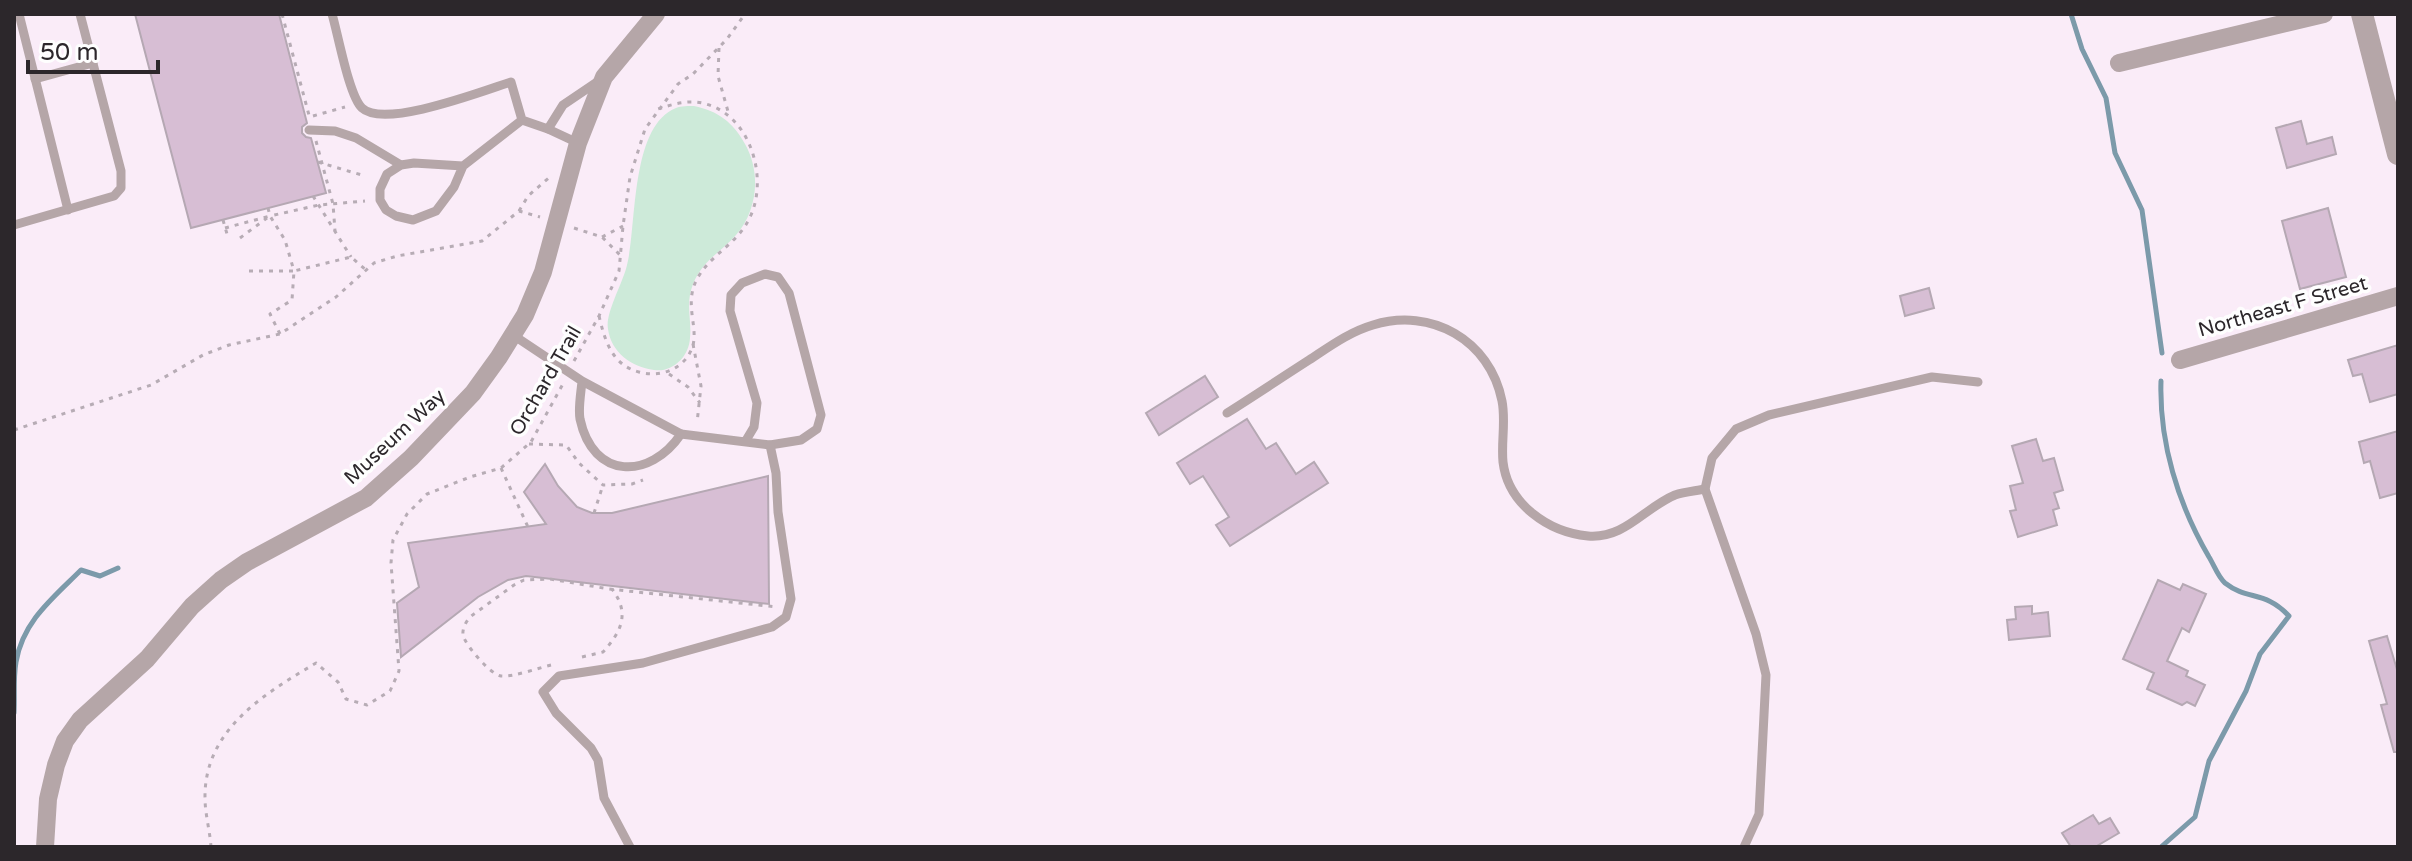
<svg xmlns="http://www.w3.org/2000/svg" width="2412" height="861" font-family="'Varela Round',sans-serif">
<style>
.green{fill:#cdead9}
.lines{fill:none;stroke-linecap:round;stroke-linejoin:round}
.stream{stroke:#7c9aaa;stroke-width:5}
.building{fill:#d7bed4;stroke:#b5a8b3;stroke-width:2}
.path{stroke:#b7acb5;stroke-width:3;stroke-dasharray:4 6;stroke-linecap:butt}
.service{stroke:#b5a6a8;stroke-width:9}
.minor{stroke:#b5a6a8;stroke-width:18}
.tertiary{stroke:#b5a6a8;stroke-width:22}
.labels{text-anchor:middle;dominant-baseline:central;stroke-width:7;stroke-linejoin:round;paint-order:stroke}
.street-label{font-size:20px;fill:#2c272b;stroke:#fefefe}
</style>
<rect width="100%" height="100%" fill="#faecf8"/>
<path class="green" d="M694,106C718,111 733,122 745,144C761,172 758,210 736,235C720,253 703,260 693,284C685,305 692,319 690,338C689,357 672,373 654,370C631,367 611,352 608,329C605,313 623,283 627,265C637,226 630,126 676,108C681,106 689,106 694,106Z"/>
<g class="lines">
<g class="stream">
<path d="M2071,14L2082,49L2106,98L2115,153L2142,210L2162,353"/>
<path d="M14,713C15,697 13,679 16,662C23,621 53,598 81,570L100,576L118,568"/>
<path d="M2161,847L2195,817L2209,761L2246,691L2260,654L2289,616C2265,590 2248,601 2225,583C2218,577 2214,565 2209,557C2178,504 2159,442 2161,381"/>
</g>
</g>
<g class="building">
<path d="M135,14H279L307,123L302,127V133L306,137L311,138L326,193L191,228Z"/>
<path d="M2301,121L2307,144L2332,137L2336,154L2287,168L2276,128Z"/>
<path d="M2328,208L2346,277L2300,289L2282,221Z"/>
<path d="M1929,288L1934,308L1905,316L1900,296Z"/>
<path d="M2398,345V394L2370,402L2362,374L2353,376L2348,360Z"/>
<path d="M1205,376L1218,397L1159,435L1146,413Z"/>
<path d="M1247,419L1266,449L1276,443L1296,474L1314,462L1328,483L1230,546L1216,525L1229,517L1203,476L1190,484L1177,463Z"/>
<path d="M2398,431V493L2380,498L2370,461L2364,463L2359,442Z"/>
<path d="M2036,439L2043,461L2054,458L2063,490L2054,493L2059,508L2053,510L2057,525L2018,537L2010,511L2016,510L2010,486L2023,483L2012,446Z"/>
<path d="M545,464L558,486L577,507L592,513H612L768,476L769,604L526,576L508,580L478,597L401,657L397,603L419,587L408,543L546,524L524,492Z"/>
<path d="M2158,580L2180,590L2183,584L2206,594L2189,632L2182,628L2167,661L2188,671L2186,676L2205,685L2195,706L2187,702L2182,705L2147,689L2154,673L2123,659Z"/>
<path d="M2032,606V614L2048,612L2050,636L2009,640L2007,620L2016,619L2015,607Z"/>
<path d="M2387,636L2398,673V752H2394L2381,705L2387,704L2369,641Z"/>
<path d="M2093,815L2099,824L2110,818L2119,833L2095,847H2071L2062,833Z"/>
</g>
<g class="lines">
<g class="path">
<path d="M282,14L310,119"/>
<path d="M719,48L718,76L729,115"/>
<path d="M313,116L345,107"/>
<path d="M316,141L333,204L335,231"/>
<path d="M318,162L365,176"/>
<path d="M313,196L351,257"/>
<path d="M268,208L270,216"/>
<path d="M519,211L528,196L551,176"/>
<path d="M223,220L227,234"/>
<path d="M225,228L270,216"/>
<path d="M574,228L602,237L621,256"/>
<path d="M602,237L623,226"/>
<path d="M240,238L267,218"/>
<path d="M249,271H294L285,240L270,216L319,205L365,201"/>
<path d="M599,316C605,341 612,365 639,372C661,378 686,369 693,345C698,326 684,303 697,279C711,253 738,245 751,215C768,176 750,116 706,104C690,99 673,104 658,109"/>
<path d="M280,334L270,314L292,300L294,271L351,257L366,270"/>
<path d="M693,344L701,386L697,423"/>
<path d="M574,361L599,316L619,271L623,226L630,177L645,129L678,84L693,74L727,39L745,14"/>
<path d="M669,374L688,387L700,403"/>
<path d="M14,430L151,385L203,355L229,345L280,334L336,297L374,263L397,256L482,241L519,211L540,217"/>
<path d="M529,444L566,445L579,463L603,485L632,484L643,480"/>
<path d="M501,468L528,527"/>
<path d="M594,513L603,485"/>
<path d="M582,657L603,652C622,631 630,613 612,589"/>
<path d="M551,665C538,668 514,677 501,676C491,675 465,645 463,635C462,627 468,618 474,614L514,585L524,580L550,579L609,589L777,607"/>
<path d="M211,847C210,831 205,814 205,798C204,730 264,694 316,663L338,682L346,699L367,705L390,691L399,671L391,563L393,540L407,514L427,494L470,477L501,468L531,442L564,382"/>
</g>
<g class="service">
<path d="M19,14L68,210"/>
<path d="M332,14C338,34 349,96 362,108C384,129 483,91 511,82L522,120L548,129L578,143"/>
<path d="M35,79L93,63"/>
<path d="M548,129L563,105L600,80"/>
<path d="M309,130L335,131L356,138L401,165"/>
<path d="M463,166L414,163L401,165L387,174L380,189V200L386,210L396,216L413,220L436,211L454,187L463,166L522,120"/>
<path d="M14,225L114,196L121,188V171L80,14"/>
<path d="M513,335L582,381C581,393 578,408 580,419C593,480 650,480 681,434L582,381"/>
<path d="M1227,413C1254,396 1281,378 1309,360C1329,347 1349,332 1373,325C1431,307 1490,340 1502,401C1506,421 1501,442 1503,462C1508,504 1548,532 1588,536C1625,539 1644,508 1675,495C1684,492 1695,491 1705,489"/>
<path d="M681,434L770,445L801,440L817,429L821,415L789,293L778,277L765,274L742,283L731,295L730,311L757,403L754,427L745,442"/>
<path d="M630,847L604,798L598,760L591,748L556,713L543,692L559,676L643,663L772,627L786,617L791,599L778,512L776,473L770,445"/>
<path d="M1744,847L1759,814L1766,675L1756,634L1705,489L1712,458L1736,429L1769,415L1932,377L1978,382"/>
</g>
<g class="minor">
<path d="M2119,63L2324,14"/>
<path d="M2180,360L2398,296"/>
<path d="M45,847L48,799L56,765L65,741L80,720L147,659L192,606L221,580L247,562L366,498L411,458L473,393L499,357L525,315L543,272L578,143L604,77L656,14"/>
</g>
<path class="tertiary" d="M2362,14L2398,154"/>
</g>
<g class="labels">
<g class="street-label">
<text transform="translate(2283 307) rotate(-16)">Northeast F Street</text>
<text transform="translate(546 381) rotate(-60)">Orchard Trail</text>
<text transform="translate(395 437) rotate(-43)">Museum Way</text>
</g>
</g>
<rect width="2412" height="861" fill="none" stroke="#2c272b" stroke-width="32"/>
<path d="M28 60v12h130v-12" fill="none" stroke="#2c272b" stroke-width="4"/>
<text x="40" y="60" font-size="24" fill="#2c272b" stroke="#fefefe" stroke-width="6" paint-order="stroke">50 m</text>
</svg>
